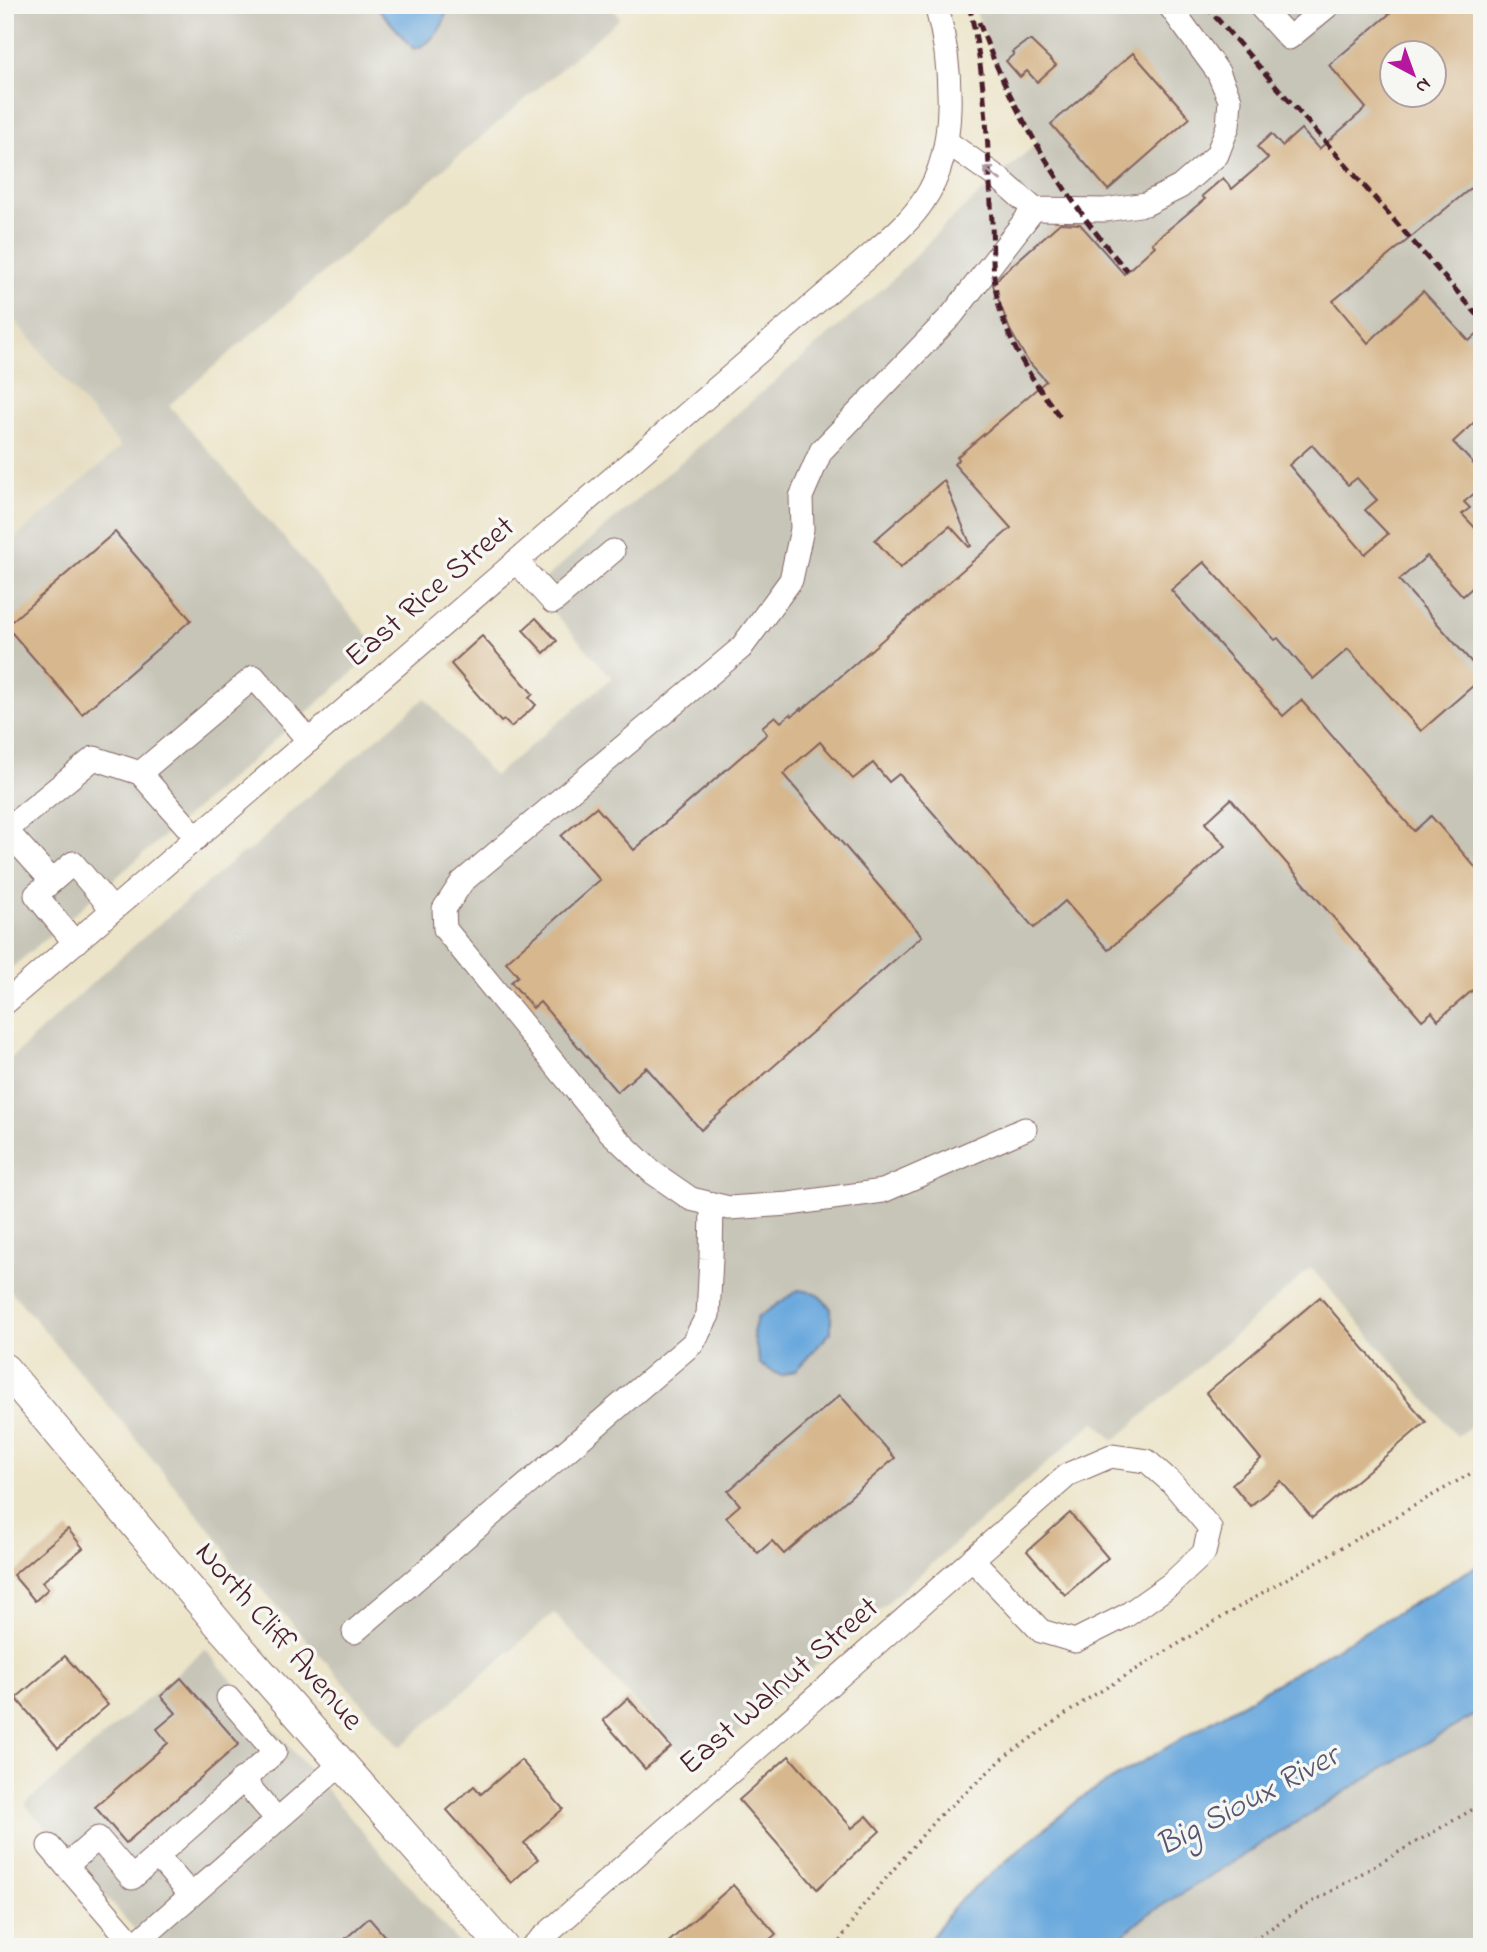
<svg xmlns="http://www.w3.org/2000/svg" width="1487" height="1952" font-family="'Indie Flower',sans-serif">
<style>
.built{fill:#e2d7b7}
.industrial{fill:#c7c5b8;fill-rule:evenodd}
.water{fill:#6ba9dd;stroke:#5a6484;stroke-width:2}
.building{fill:#d7b78d;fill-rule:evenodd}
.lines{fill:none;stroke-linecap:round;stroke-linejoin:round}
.minor-casing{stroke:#836462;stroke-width:25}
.major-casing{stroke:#836462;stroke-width:32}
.path{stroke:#836462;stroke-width:3.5;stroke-dasharray:2 5;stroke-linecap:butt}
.minor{stroke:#fff;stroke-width:23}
.major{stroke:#fff;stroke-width:30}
.rail{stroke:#4a1f2b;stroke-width:5;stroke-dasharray:10 5;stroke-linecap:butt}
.oneway{stroke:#ae9aa0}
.labels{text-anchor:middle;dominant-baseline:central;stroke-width:7;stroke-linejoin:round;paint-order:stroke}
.street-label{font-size:32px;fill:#4a1f2b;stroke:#f6f6f2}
.water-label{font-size:33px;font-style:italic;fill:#575672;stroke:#f6f6f2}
</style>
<rect width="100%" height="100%" fill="#f6f6f2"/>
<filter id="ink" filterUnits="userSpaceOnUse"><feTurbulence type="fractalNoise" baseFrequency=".0143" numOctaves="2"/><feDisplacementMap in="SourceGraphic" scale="14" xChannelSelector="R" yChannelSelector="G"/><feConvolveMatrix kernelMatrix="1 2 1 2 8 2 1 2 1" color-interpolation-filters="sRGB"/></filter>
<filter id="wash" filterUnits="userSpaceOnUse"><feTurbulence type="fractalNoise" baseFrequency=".00686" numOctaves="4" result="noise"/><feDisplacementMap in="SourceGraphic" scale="28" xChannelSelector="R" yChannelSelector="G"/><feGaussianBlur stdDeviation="1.57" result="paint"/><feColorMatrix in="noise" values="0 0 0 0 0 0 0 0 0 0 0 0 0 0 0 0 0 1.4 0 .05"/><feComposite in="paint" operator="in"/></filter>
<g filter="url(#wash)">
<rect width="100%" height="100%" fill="#ece4c8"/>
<path class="built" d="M5,309L122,447L5,548Z"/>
<g class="industrial">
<path d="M5,5H610L620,18L169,405L380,649L7,972L5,970V547L121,447L5,309Z"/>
<path d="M973,5H1482V1419L1457,1436L1311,1268L1114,1441L1095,1421L696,1770L554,1613L400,1747L256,1582L248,1584L232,1565L223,1545L122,1422L5,1284V1064L116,961L240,855L254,848L285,816L425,698L494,776L612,678L533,589L889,283L946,224L1037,143L1000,72ZM1392,52H1434V94H1392Z"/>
<path d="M205,1649L462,1947H150L25,1804Z"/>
<path d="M1482,1711V1947H1109L1147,1915L1403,1756Z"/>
</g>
<g class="water">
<path d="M375,5H440L446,12C444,29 430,44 414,49Z"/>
<path d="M798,1290L816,1293L831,1308V1332L795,1371L781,1376L760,1364L753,1333L757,1318Z"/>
<path d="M1482,1563V1711L1403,1756L1147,1915L1109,1947H924L958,1902L1082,1797Z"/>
</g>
<g id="blocks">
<g class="building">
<path d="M1400,5H1482V179L1333,301L1368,343L1423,291L1469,341L1482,329V415L1453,442L1482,473V487L1464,502L1470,508L1462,514L1482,535V579L1463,596L1427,556L1399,580L1482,674V678L1421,731L1348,649L1313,679L1278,638L1275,640L1204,562L1171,590L1283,716L1301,700L1414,831L1431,816L1482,875V982L1438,1020L1432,1012L1422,1020L1231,799L1205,823L1226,846L1108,950L1065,901L1034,928L899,774L889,782L873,763L853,779L820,742L783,774L922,936L701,1130L646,1067L617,1092L540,1002L533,1008L511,982L518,976L506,962L600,880L561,836L596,807L634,850L767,734L762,727L775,716L781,722L790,714L792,716L801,708L802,710L1011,528L954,464L959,459L957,457L1046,381L1027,360L1010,330L993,285L1001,275L1060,223L1080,224L1124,274L1155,246L1152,243L1205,199L1202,196L1223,178L1232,189L1268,158L1257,147L1271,134L1282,146L1301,129L1319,149L1366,108L1329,65ZM1392,52H1434V94H1392ZM1312,445L1348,485L1357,478L1377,500L1365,510L1388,534L1365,554L1289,465Z"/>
<path d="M1027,41H1031L1056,65L1037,82L1027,71L1020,77L1006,61L1014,54L1012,52Z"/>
<path d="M1133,53L1190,118L1108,190L1051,124Z"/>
<path d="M944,480L971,546L969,547L950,526L900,568L875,540Z"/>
<path d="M115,532L191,620L82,714L6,626Z"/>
<path d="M536,618L557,641L544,653L523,630Z"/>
<path d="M482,636L533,694L529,698L536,705L511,727L504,720L501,722L451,664Z"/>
<path d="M1320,1297L1426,1422L1312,1518L1281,1481L1250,1506L1232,1484L1261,1459L1206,1393Z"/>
<path d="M840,1395L895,1458L784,1554L772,1541L758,1553L726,1517L740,1505L728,1491Z"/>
<path d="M1070,1513L1108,1558L1065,1595L1027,1551Z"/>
<path d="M68,1529L83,1548L42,1582L48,1589L35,1601L13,1575Z"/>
<path d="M65,1656L108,1705L58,1748L16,1698Z"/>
<path d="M181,1678L239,1744L126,1843L95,1807L168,1743L157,1729L176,1713L161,1696Z"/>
<path d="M628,1698L671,1747L645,1769L603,1720Z"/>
<path d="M789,1756L852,1828L867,1816L880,1831L817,1889L739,1800Z"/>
<path d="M521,1760L563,1809L524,1843L538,1859L511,1883L447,1810L474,1786L481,1794Z"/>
<path d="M733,1885L776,1934L761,1947H663Z"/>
<path d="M369,1918L394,1947H336Z"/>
</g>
</g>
</g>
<g filter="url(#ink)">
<use href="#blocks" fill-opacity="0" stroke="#836462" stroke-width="2"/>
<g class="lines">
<g class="minor-casing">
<g id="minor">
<path d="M1259,5L1289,38L1329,5"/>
<path d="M947,142L1001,180L1034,209L1105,210L1146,204L1180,187L1217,155L1228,126L1230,100L1218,72L1169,5"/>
<path d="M516,561L553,602L613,551"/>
<path d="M5,829L52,881"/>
<path d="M6,830L94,758L140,773"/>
<path d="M197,838L140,773L254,677L309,741"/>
<path d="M75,943L36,895L73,863L113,910"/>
<path d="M5,1003L871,255C890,238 910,222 924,200C959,149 952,62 936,5"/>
<path d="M1025,1129L883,1191L789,1204L729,1208L691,1199L652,1172L610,1132L445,929L444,909L462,882L741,648L791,580L802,529L801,497L821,451L952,315L1034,209"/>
<path d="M354,1632L693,1343L708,1315L711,1259L712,1204"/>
<path d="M242,1779L277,1819"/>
<path d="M49,1846L136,1947"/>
<path d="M157,1856L191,1895"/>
<path d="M66,1866L98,1838L132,1878L275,1752L228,1698"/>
<path d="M132,1947L341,1764"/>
<path d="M532,1947L1069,1474L1111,1456L1147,1461L1173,1484L1210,1528L1204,1553L1171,1584L1127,1615L1075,1641L1041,1631L972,1559"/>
</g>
</g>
<g class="major-casing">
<path id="major" d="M5,1369L222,1628L503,1947"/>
</g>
<g class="path">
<path d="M836,1947L861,1908L937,1818L1007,1755L1086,1700L1262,1593L1482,1467"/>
<path d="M1242,1947L1300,1909L1482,1804"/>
</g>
<use href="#minor" class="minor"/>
<use href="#major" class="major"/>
<g class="rail">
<path d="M969,5C986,75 988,151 992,222C993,249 992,276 998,302C1009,346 1034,383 1061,418"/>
<path d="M1205,5L1482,320"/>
<path d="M979,22C1010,109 1067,202 1127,271"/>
</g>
</g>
<defs><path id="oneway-shaft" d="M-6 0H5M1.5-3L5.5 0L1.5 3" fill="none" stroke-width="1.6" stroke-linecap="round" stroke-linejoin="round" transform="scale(1.75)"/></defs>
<use class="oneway" href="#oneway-shaft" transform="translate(992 174) rotate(-144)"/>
</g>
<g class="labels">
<g class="street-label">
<text transform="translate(431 593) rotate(-41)">East Rice Street</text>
<text transform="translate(278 1637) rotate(49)">North Cliff Avenue</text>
<text transform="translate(780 1687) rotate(-41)">East Walnut Street</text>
</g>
<g class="water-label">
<text transform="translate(1248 1802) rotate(-28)">Big Sioux River</text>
</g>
</g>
<rect width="1487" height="1952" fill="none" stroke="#f6f6f2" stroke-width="28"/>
<g transform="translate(1413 74) rotate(139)"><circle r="33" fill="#f6f6f2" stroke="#b1a0a2" stroke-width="2"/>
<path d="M0-5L12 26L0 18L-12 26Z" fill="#b5179e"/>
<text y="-10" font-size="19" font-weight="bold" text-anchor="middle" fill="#4a1f2b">N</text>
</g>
</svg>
